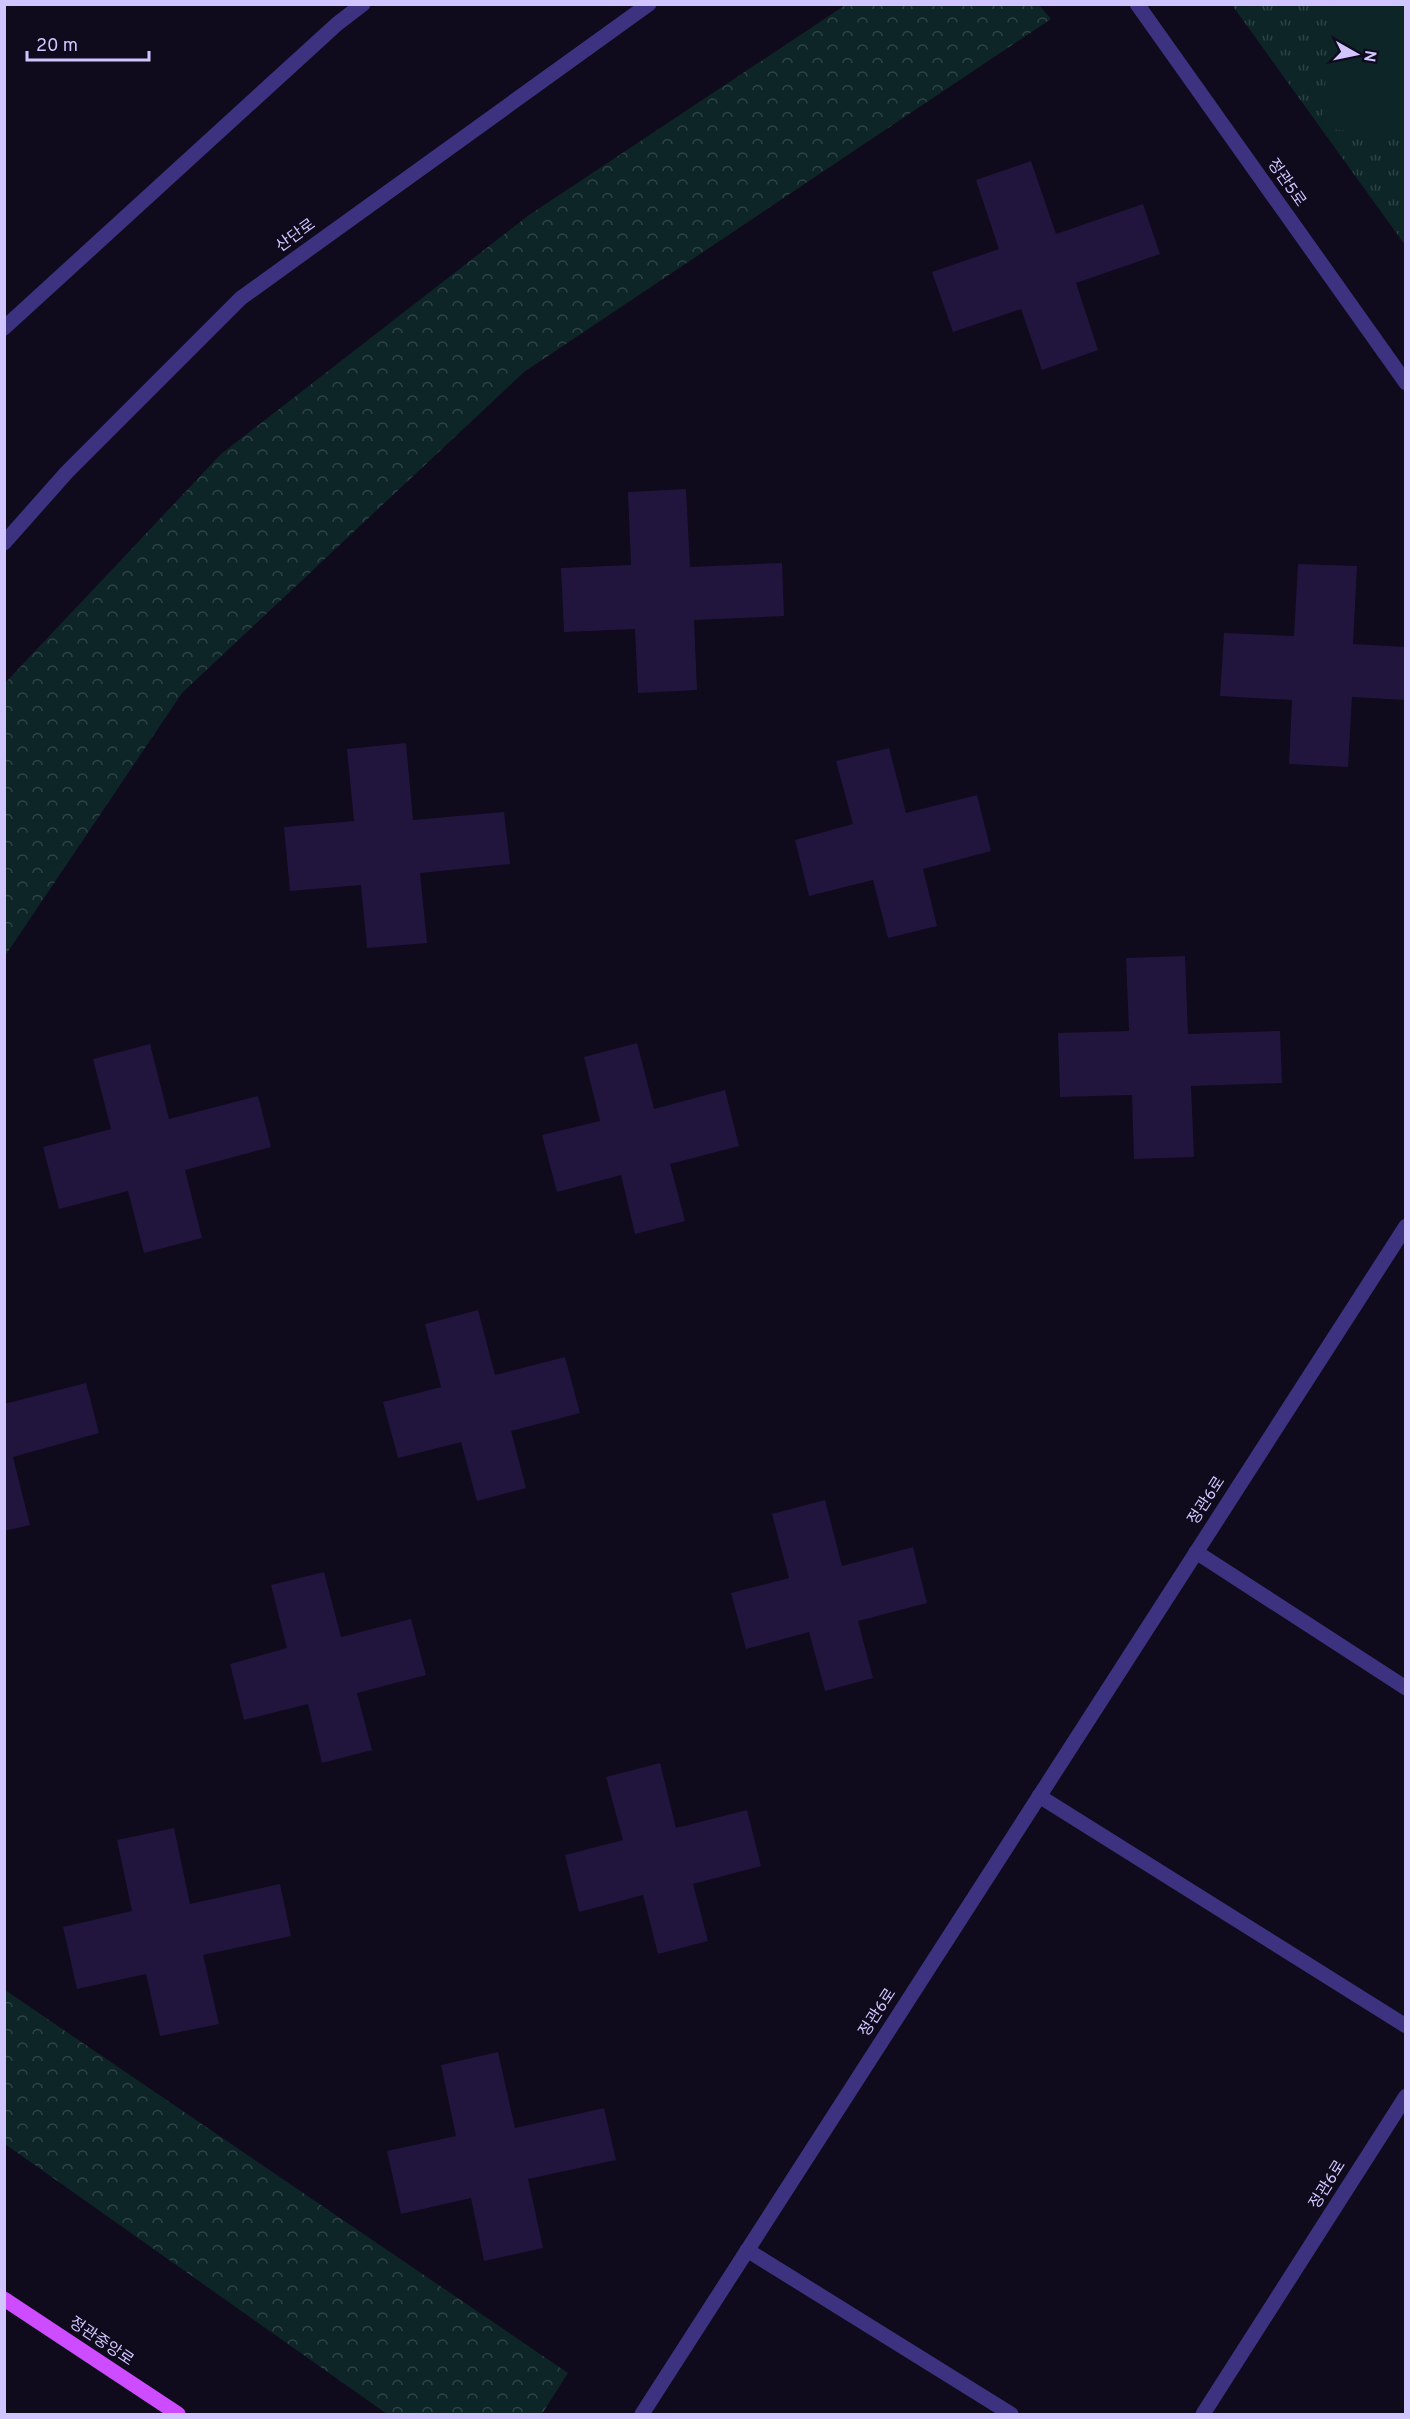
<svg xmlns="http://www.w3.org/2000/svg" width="1410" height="2419" font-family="Overpass,'Noto Sans KR',sans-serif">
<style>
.grass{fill:url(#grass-tufts)}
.forest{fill:url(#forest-crowns)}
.pitch{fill:#0d2527}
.building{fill:#21153e}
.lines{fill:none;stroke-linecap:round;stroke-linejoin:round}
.minor{stroke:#3c327f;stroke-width:15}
.major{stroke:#cd4cff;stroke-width:15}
.labels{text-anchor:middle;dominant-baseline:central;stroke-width:4.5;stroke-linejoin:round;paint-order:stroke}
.street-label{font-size:16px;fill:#d1c5ff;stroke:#0f0a1c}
</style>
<defs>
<pattern id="grass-tufts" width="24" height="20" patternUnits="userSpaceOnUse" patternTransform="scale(1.5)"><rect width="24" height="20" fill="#0d2527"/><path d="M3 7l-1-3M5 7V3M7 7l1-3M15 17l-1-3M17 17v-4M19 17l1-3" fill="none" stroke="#2f4347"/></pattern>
<pattern id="forest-crowns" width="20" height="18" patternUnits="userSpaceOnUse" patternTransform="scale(1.5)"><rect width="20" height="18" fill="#0d2527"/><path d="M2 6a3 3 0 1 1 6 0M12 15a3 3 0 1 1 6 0" fill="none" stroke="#2f4347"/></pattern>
</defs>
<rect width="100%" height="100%" fill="#0f0a1c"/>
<path class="grass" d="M1232,5H1405V245Z"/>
<g class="forest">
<path d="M847,4L1039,5L1051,19L524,372L182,693L5,956V683L221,454L529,215Z"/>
<path d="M5,1990L568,2373L542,2414H387L5,2144Z"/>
</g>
<path class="pitch" d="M1388,4L1405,7V136L1321,128L1333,5Z"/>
<g class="building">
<path d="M1031,161L1056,234L1143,204L1160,254L1076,283L1098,350L1042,370L1021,309L953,332L932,272L999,249L976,180Z"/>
<path d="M686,489L690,567L782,563L784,616L694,620L697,690L638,693L635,629L564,632L561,568L631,565L628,492Z"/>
<path d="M1298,564L1357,566L1353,644L1406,647V700L1352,697L1348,767L1289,764L1292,700L1220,696L1224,633L1294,636Z"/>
<path d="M406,743L413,820L504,812L510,864L420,873L427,943L367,948L361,885L290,891L284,827L354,821L347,749Z"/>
<path d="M889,748L906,813L977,795L991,851L923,869L937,926L888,938L873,880L809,896L795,840L853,824L836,761Z"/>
<path d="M1185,956L1188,1034L1280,1031L1282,1083L1191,1086L1194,1157L1134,1159L1132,1095L1060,1097L1058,1033L1129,1031L1126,958Z"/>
<path d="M637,1043L654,1109L725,1090L739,1146L670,1164L685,1221L635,1234L621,1175L557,1192L542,1135L600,1121L584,1057Z"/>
<path d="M150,1044L169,1119L258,1096L271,1147L185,1170L202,1238L144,1253L128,1191L59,1209L43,1147L111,1129L93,1059Z"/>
<path d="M478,1310L495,1375L565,1357L580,1413L511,1431L526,1488L477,1501L461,1442L398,1458L383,1402L441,1387L425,1324Z"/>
<path d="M86,1383L99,1433L13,1457L30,1525L4,1531V1404Z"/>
<path d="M825,1500L842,1566L913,1547L927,1603L858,1621L873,1678L825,1691L809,1632L746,1649L731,1593L789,1578L772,1514Z"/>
<path d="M324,1572L341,1637L411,1619L426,1675L357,1693L372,1750L322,1763L308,1704L244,1720L230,1664L287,1648L271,1585Z"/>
<path d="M660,1763L676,1828L747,1810L761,1866L693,1884L708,1941L658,1954L643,1895L579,1912L565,1855L623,1840L606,1777Z"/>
<path d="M174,1828L190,1904L280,1884L291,1936L203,1955L219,2024L160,2036L146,1974L77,1989L63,1927L132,1911L117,1840Z"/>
<path d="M498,2052L515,2128L604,2108L616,2160L528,2179L543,2248L484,2261L471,2198L401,2214L387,2151L456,2136L441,2065Z"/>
</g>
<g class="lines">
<g class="minor">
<path d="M1137,4L1406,383"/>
<path d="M4,328L337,24L363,4"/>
<path d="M4,543L67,472L241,298L649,4"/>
<path d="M1196,1552L1406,1688"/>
<path d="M1039,1796L1406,2026"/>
<path d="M747,2250L1011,2414"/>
<path d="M642,2414L1406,1226"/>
<path d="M1203,2414L1406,2096"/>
</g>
<path class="major" d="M4,2299L178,2414"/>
</g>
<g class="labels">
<g class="street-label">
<text transform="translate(1286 183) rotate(55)">정관5로</text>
<text transform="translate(296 236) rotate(-36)">산단로</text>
<text transform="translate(1207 1501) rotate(-57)">정관6로</text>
<text transform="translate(878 2013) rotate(-57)">정관6로</text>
<text transform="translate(1328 2185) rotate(-58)">정관6로</text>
<text transform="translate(101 2342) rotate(34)">정관중앙로</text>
</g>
</g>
<rect width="1410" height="2419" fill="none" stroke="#d1c5ff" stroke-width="12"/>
<g transform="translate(1356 54) rotate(99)" stroke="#0f0a1c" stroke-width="4.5" paint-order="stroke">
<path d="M0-4.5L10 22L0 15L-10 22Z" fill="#d1c5ff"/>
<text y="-9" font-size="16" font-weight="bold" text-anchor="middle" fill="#d1c5ff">N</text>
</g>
<path d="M27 51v9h122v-9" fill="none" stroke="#d1c5ff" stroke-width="3"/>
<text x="36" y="51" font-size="18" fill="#d1c5ff" stroke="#0f0a1c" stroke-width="4.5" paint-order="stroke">20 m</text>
</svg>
